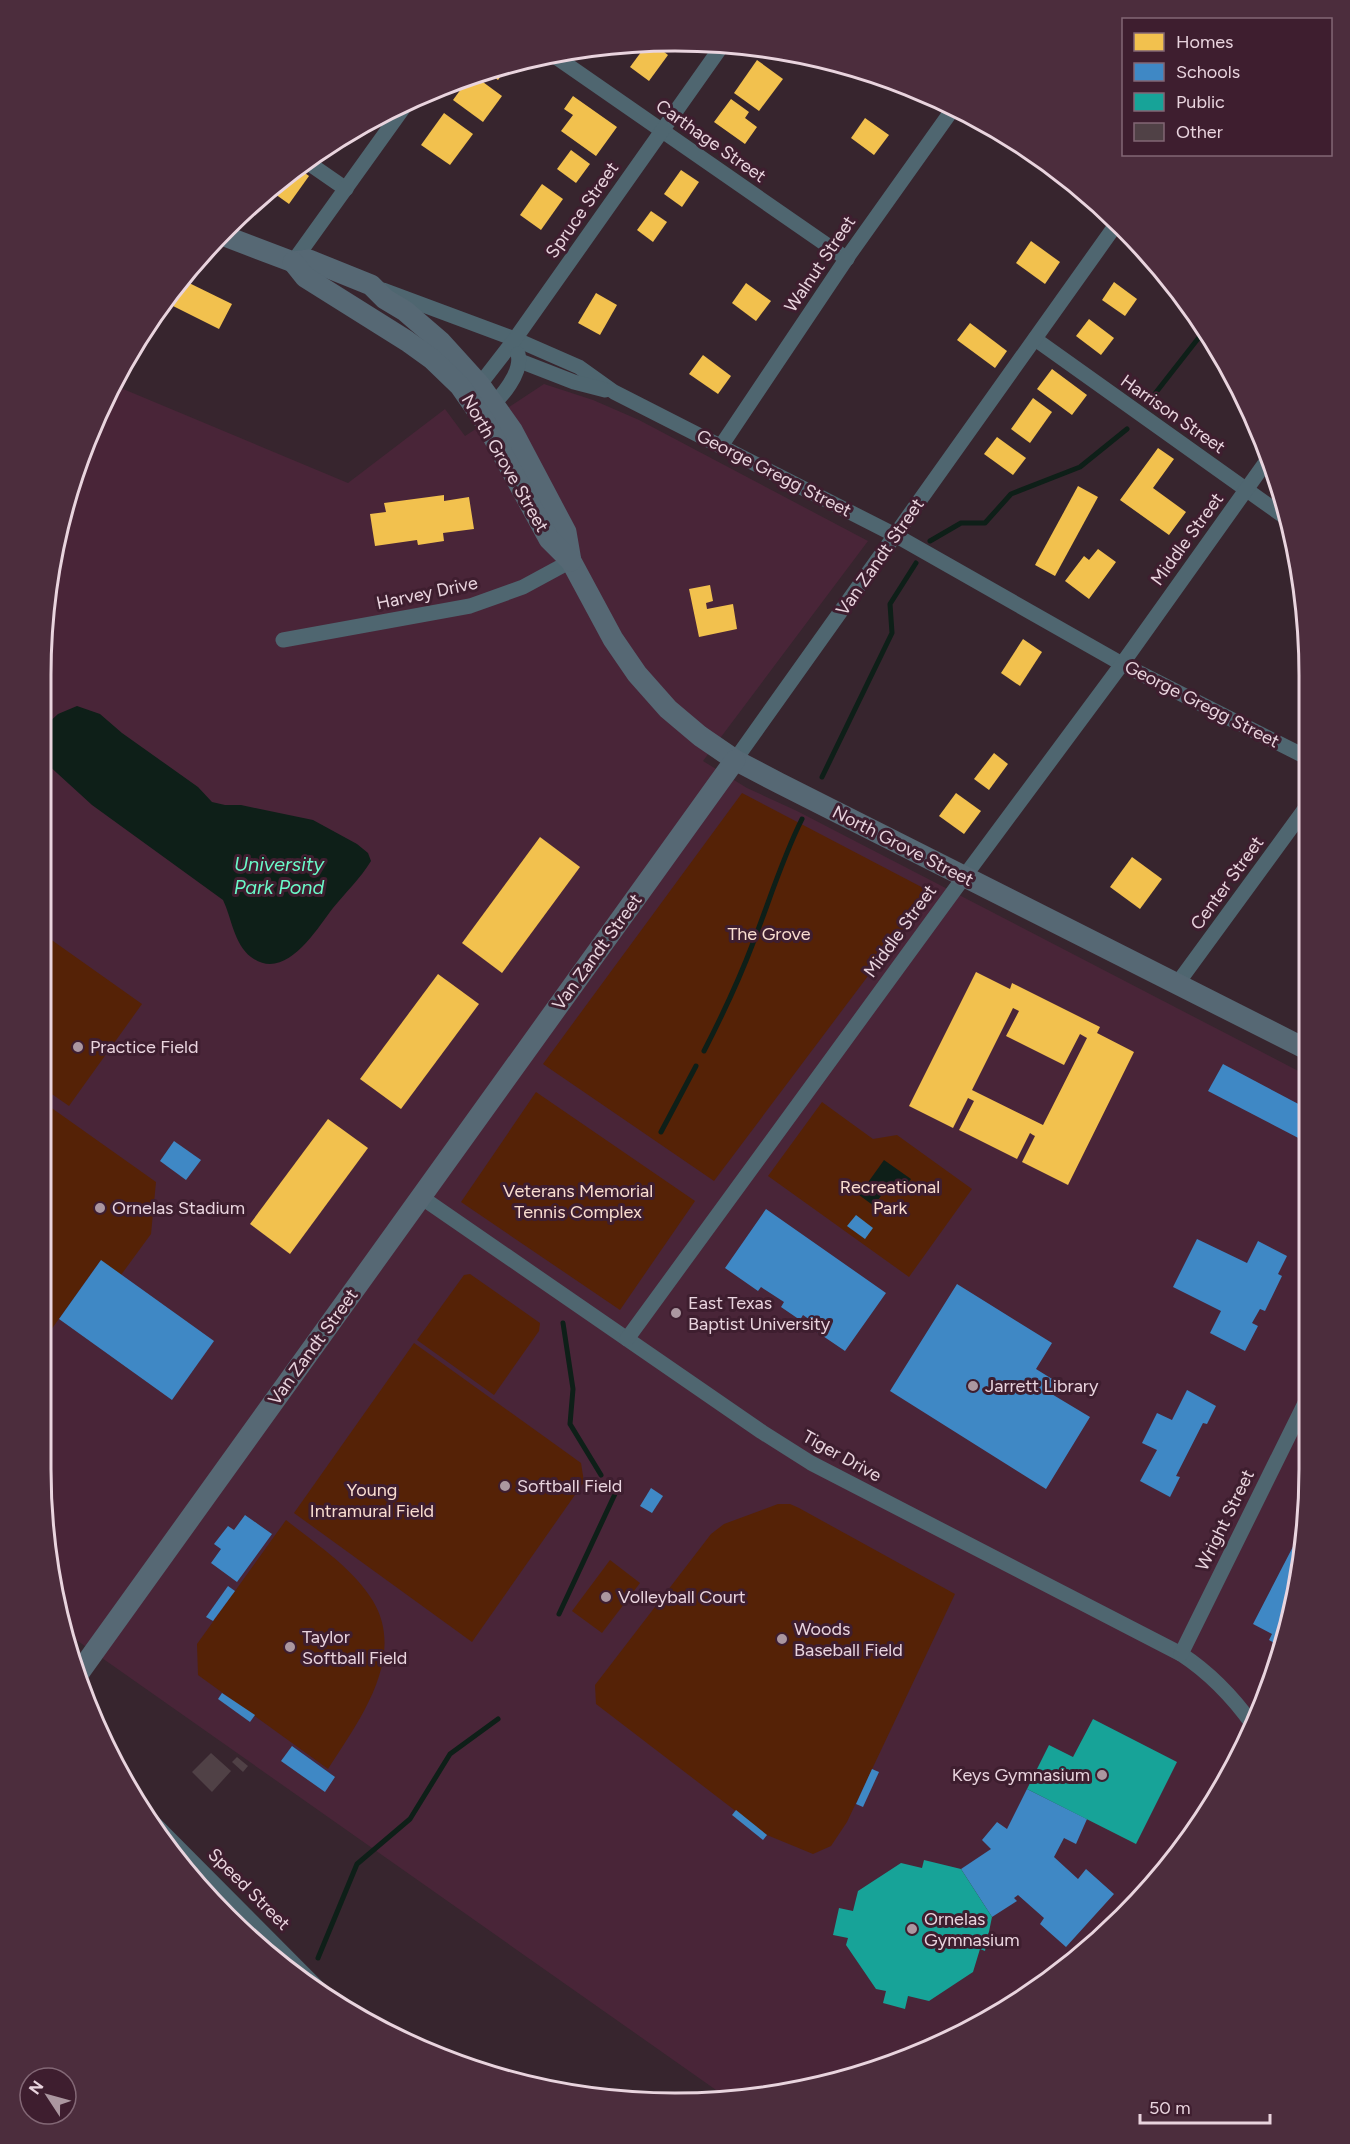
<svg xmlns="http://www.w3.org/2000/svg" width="1350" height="2144" font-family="Figtree,sans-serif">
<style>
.built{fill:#492538}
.green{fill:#552206}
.water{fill:#0e1f18}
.homes{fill:#f2c14e;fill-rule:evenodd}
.schools{fill:#3f88c5}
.public{fill:#17a398}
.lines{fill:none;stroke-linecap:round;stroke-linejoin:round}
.stream{stroke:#0e1f18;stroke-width:5}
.building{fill:#504146}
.street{stroke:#4f6670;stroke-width:15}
.secondary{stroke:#566874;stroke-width:21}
.poi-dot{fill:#ab97a0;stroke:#3e1e2f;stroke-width:2}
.labels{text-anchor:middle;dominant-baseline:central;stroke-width:6;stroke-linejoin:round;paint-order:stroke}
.street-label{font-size:18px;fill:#e9d4de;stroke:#3e1e2f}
.park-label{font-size:18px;fill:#f9ddd0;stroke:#3e1e2f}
.poi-label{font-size:18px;fill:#e9d4de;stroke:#3e1e2f;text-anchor:start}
.water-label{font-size:20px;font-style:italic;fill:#6af9c8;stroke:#3e1e2f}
.rim{fill:none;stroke:#e9d4de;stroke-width:3}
</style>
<rect width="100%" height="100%" fill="#37252e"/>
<path class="built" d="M544,384L593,400L639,420L868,541L703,761L747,788L797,811L1306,1075L1304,1551L1261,1712L1178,1856L1094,1946L1027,1997L918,2055L840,2082L726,2097L65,1632L46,1552V593L89,432L116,386L348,483L445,409L465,436Z"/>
<g class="green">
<path d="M742,793L931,892L714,1181L543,1064Z"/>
<path d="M46,936L142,1004L69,1106L46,1090Z"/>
<path d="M536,1092L695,1201L620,1310L461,1202Z"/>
<path d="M822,1102L873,1139L897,1135L972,1189L909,1277L768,1176Z"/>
<path d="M46,1104L156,1182L151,1234L121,1275L100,1261L46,1337Z"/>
<path d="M470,1274L540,1323L539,1331L494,1395L417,1340L464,1275Z"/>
<path d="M414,1343L581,1463L584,1482L472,1642L294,1513Z"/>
<path d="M778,1504H790L799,1508L955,1594L847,1822L831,1846L813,1854L767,1835L596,1704L595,1685L711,1534L724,1524Z"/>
<path d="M286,1520C316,1544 353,1568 373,1601C407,1658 358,1722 328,1769L198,1675L197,1644Z"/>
<path d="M610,1560L640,1583L602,1633L572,1611Z"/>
</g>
<g class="water">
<path d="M77,706L100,714L122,733L198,787L212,802L225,805H241L313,820L357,844L368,853L371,861C360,879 346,892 333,908C316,930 285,983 251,957C234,944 232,919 223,900L92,805L46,763V725L58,714Z"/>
<path d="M884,1160L911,1179L902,1193L889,1184L874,1206L859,1195Z"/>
</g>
<g class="homes">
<path d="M647,44H654L668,55L649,81L630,67Z"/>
<path d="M757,60L783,79L759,111L734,93Z"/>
<path d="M509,65L498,80L486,71L493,69Z"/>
<path d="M472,74L502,96L483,122L453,100Z"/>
<path d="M892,82L918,92L913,98Z"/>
<path d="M573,96L617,127L596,156L561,131L573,115L564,109Z"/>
<path d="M731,99L749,112L745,118L757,127L745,144L714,122Z"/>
<path d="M444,113L473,134L450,165L421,145Z"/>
<path d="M865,118L889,135L874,155L851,138Z"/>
<path d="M571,150L590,164L576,183L557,169Z"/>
<path d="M298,168L309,176L289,204L268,189Z"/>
<path d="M681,170L699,182L682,207L664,194Z"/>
<path d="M542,184L563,199L541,230L520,215Z"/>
<path d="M651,211L667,222L653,242L637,230Z"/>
<path d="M1031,241L1060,262L1045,284L1016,263Z"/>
<path d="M185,281L232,304L219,329L173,306Z"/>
<path d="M1114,282L1137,299L1125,316L1102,300Z"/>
<path d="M746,283L771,301L756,321L732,303Z"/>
<path d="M596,293L617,305L600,335L578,323Z"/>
<path d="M1089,319L1114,338L1101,355L1076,336Z"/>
<path d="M970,323L1007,351L995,368L957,340Z"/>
<path d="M703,355L731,376L718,394L689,374Z"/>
<path d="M1052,369L1087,395L1072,415L1037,389Z"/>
<path d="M1033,398L1052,412L1030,443L1011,429Z"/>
<path d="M997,437L1026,458L1013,475L984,454Z"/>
<path d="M1158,448L1174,459L1153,488L1186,512L1169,535L1120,500Z"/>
<path d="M1078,486L1098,497L1055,576L1035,565Z"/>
<path d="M444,495V501L469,497L474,529L443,533L444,541L418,545L417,540L375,546L370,514L386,512L384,503Z"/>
<path d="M1098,549L1116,562L1089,599L1065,581L1084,556L1089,560Z"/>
<path d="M710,585L713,601L706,603L707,609L733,604L737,629L699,637L689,589Z"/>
<path d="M1023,639L1042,652L1020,686L1001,673Z"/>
<path d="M994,753L1008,764L989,790L974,779Z"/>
<path d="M956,793L981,811L964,834L939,816Z"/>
<path d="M540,837L580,867L502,973L462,943Z"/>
<path d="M1132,857L1162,879L1140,909L1110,887Z"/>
<path d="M976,972L1010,989L1012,983L1100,1027L1097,1033L1134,1052L1068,1185L1022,1162L1035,1136L1033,1135L1030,1133L1017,1159L959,1130L974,1101L968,1098L953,1128L909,1106ZM1013,1008L1019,1011L1006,1036L1064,1065L1080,1034L1087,1038L1043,1125L972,1090Z"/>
<path d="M438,974L479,1004L401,1109L360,1079Z"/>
<path d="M328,1119L368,1148L290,1254L250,1224Z"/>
</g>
<g class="schools">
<path d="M1223,1064L1306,1108V1142L1208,1091Z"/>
<path d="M174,1141L201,1160L186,1180L160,1161Z"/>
<path d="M766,1209L886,1293L845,1351L817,1332L820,1327L803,1315L800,1320L781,1307L784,1302L761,1287L758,1291L725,1268Z"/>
<path d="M856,1215L873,1228L865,1239L847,1226Z"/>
<path d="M1197,1239L1247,1263L1258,1241L1287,1256L1278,1274L1282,1276L1265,1311L1260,1309L1252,1323L1258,1326L1245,1351L1210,1333L1221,1311L1173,1287Z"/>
<path d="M101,1260L214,1341L172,1400L59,1319Z"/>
<path d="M957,1284L1052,1343L1036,1369L1057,1382L1050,1393L1090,1417L1046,1489L890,1391Z"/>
<path d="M1187,1390L1216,1406L1207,1424L1203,1423L1176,1476L1180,1477L1170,1497L1140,1481L1157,1450L1142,1443L1157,1413L1172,1420Z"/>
<path d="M651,1488L663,1496L652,1513L640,1506Z"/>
<path d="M245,1515L272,1534L237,1582L211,1563L221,1549L214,1544L228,1526L234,1530Z"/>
<path d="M1299,1535L1304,1538V1551L1279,1646L1269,1640L1272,1634L1253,1624Z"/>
<path d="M228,1586L235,1591L213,1621L206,1617Z"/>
<path d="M222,1693L255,1715L250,1722L218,1699Z"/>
<path d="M292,1746L335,1777L325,1792L281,1761Z"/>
<path d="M872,1769L879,1772L863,1807L856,1804Z"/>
<path d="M1027,1789L1087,1819L1076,1844L1064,1838L1054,1857L1078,1879L1086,1869L1114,1894L1066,1947L1040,1924L1044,1918L1018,1895L1014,1898L1017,1901L992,1917L961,1869L991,1849L982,1840L997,1822L1007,1829Z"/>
<path d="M736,1810L767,1835L763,1840L732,1815Z"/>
</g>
<g class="public">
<path d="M1093,1719L1177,1762L1136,1844L1027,1789L1049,1745L1073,1757Z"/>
<path d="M924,1860L961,1869L992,1917L985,1951L980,1949L973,1972L929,2001L908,1996L905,2009L883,2003L886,1991L876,1989L846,1945L848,1938L833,1935L839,1908L853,1911L858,1891L901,1863L922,1868Z"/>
</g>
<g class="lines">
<g class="stream">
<path d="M1150,400L1204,331"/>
<path d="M930,541L961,523H985L1011,494L1080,467L1127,429"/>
<path d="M822,777L892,633L890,604L916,563"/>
<path d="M704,1051C722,1016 739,980 753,943C769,902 782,859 802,819"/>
<path d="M661,1132L696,1066"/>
<path d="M563,1323L573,1389L570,1424L601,1475"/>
<path d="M559,1614L615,1494L609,1486"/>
<path d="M318,1958L357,1864L410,1819L450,1754L498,1719"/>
</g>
</g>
<g class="building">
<path d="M211,1753L231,1771L212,1792L192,1772Z"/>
<path d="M237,1757L248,1766L243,1772L232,1762Z"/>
</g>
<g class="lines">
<g class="street">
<path d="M553,55L847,259"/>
<path d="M307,162L346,189"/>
<path d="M293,262L407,103"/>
<path d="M383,290L515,339L579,367L614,392L895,535L1122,664L1308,758"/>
<path d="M1035,339L1289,520"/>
<path d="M520,361L574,382L605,390"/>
<path d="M474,392L515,339L724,43"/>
<path d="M488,409C501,398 523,372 518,354"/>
<path d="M721,446L849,255L955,106"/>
<path d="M283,640L470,606L523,587L571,561"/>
<path d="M735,760L1115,226"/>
<path d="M1177,984L1307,806"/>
<path d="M421,1197L762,1432L811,1463L1181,1654C1210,1673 1233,1697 1253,1725"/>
<path d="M627,1339L964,877L1122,664L1268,459"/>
<path d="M1181,1654L1305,1403"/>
<path d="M142,1811L327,1997"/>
</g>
<g class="secondary">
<path d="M222,235L293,262L309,260L371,285L385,299L405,311L441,342L480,385L512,430L566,532L571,561L613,639L637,674L668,709L700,736L735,760L779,783L1306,1049"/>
<path d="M293,262L305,277L407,341L432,359L460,386L485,422L549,539L571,561"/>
<path d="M76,1677L735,760"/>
</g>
</g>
<g class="poi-dot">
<circle cx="78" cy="1047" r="6"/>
<circle cx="100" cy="1208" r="6"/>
<circle cx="676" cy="1313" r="6"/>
<circle cx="973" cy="1386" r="6"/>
<circle cx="505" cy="1486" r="6"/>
<circle cx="606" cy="1597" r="6"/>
<circle cx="782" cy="1639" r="6"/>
<circle cx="290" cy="1647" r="6"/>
<circle cx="1102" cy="1775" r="6"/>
<circle cx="912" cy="1929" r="6"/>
</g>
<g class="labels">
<g class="street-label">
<text transform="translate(711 141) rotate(35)">Carthage Street</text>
<text transform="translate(582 210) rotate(-55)">Spruce Street</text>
<text transform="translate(820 264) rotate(-56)">Walnut Street</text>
<text transform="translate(1173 414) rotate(35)">Harrison Street</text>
<text transform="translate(505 463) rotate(60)">North Grove Street</text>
<text transform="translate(774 473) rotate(27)">George Gregg Street</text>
<text transform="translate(1187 539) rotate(-54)">Middle Street</text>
<text transform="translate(880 557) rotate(-55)">Van Zandt Street</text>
<text transform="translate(427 593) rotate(-12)">Harvey Drive</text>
<text transform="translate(1202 704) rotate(27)">George Gregg Street</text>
<text transform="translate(903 846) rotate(27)">North Grove Street</text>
<text transform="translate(1227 883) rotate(-54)">Center Street</text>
<text transform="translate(900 931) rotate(-54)">Middle Street</text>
<text transform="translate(597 952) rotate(-54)">Van Zandt Street</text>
<text transform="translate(313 1347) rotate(-54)">Van Zandt Street</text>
<text transform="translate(842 1456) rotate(29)">Tiger Drive</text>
<text transform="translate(1225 1520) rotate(-64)">Wright Street</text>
<text transform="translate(249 1889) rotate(45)">Speed Street</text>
</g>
<g class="park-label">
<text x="769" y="934">The Grove</text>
<text x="890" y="1187">Recreational<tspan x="890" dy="21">Park</tspan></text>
<text x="578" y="1191">Veterans Memorial<tspan x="578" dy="21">Tennis Complex</tspan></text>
<text x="372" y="1490">Young<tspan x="372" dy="21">Intramural Field</tspan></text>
</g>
<g class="poi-label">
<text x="90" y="1047">Practice Field</text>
<text x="112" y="1208">Ornelas Stadium</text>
<text x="688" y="1303">East Texas<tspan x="688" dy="21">Baptist University</tspan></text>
<text x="985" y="1386">Jarrett Library</text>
<text x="517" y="1486">Softball Field</text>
<text x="618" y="1597">Volleyball Court</text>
<text x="794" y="1629">Woods<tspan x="794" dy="21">Baseball Field</tspan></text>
<text x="302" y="1637">Taylor<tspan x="302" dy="21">Softball Field</tspan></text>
<text x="1090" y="1775" text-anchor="end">Keys Gymnasium</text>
<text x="924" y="1919">Ornelas<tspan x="924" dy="21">Gymnasium</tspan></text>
</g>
<g class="water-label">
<text x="279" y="864">University<tspan x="279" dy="23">Park Pond</tspan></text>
</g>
</g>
<path d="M0 0H1350V2144H0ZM675 51H675A624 624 0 0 1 1299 675V1469A624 624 0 0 1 675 2093H675A624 624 0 0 1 51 1469V675A624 624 0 0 1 675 51Z" fill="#4c2d3d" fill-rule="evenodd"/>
<path class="rim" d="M675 51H675A624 624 0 0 1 1299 675V1469A624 624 0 0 1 675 2093H675A624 624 0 0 1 51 1469V675A624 624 0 0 1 675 51Z"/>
<rect x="1122" y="18" width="210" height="138" fill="#3e1e2f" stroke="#826775" stroke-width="1.5"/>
<rect x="1134" y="33" width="30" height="18" fill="#f2c14e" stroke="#826775" stroke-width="1.5"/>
<text x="1176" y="48" font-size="18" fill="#e9d4de">Homes</text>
<rect x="1134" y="63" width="30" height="18" fill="#3f88c5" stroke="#826775" stroke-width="1.5"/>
<text x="1176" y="78" font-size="18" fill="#e9d4de">Schools</text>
<rect x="1134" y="93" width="30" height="18" fill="#17a398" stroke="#826775" stroke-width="1.5"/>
<text x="1176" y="108" font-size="18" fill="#e9d4de">Public</text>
<rect x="1134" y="123" width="30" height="18" fill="#504146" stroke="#826775" stroke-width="1.5"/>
<text x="1176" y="138" font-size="18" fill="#e9d4de">Other</text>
<g transform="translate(48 2096) rotate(306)"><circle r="28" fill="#3e1e2f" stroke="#826775" stroke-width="1.5"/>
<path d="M0-4.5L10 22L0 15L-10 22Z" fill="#ab97a0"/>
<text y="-9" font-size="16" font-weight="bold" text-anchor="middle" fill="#e9d4de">N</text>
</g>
<path d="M1140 2114v9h130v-9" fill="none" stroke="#e9d4de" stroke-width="3"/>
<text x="1149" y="2114" font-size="18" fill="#e9d4de" stroke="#3e1e2f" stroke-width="4.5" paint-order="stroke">50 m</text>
</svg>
